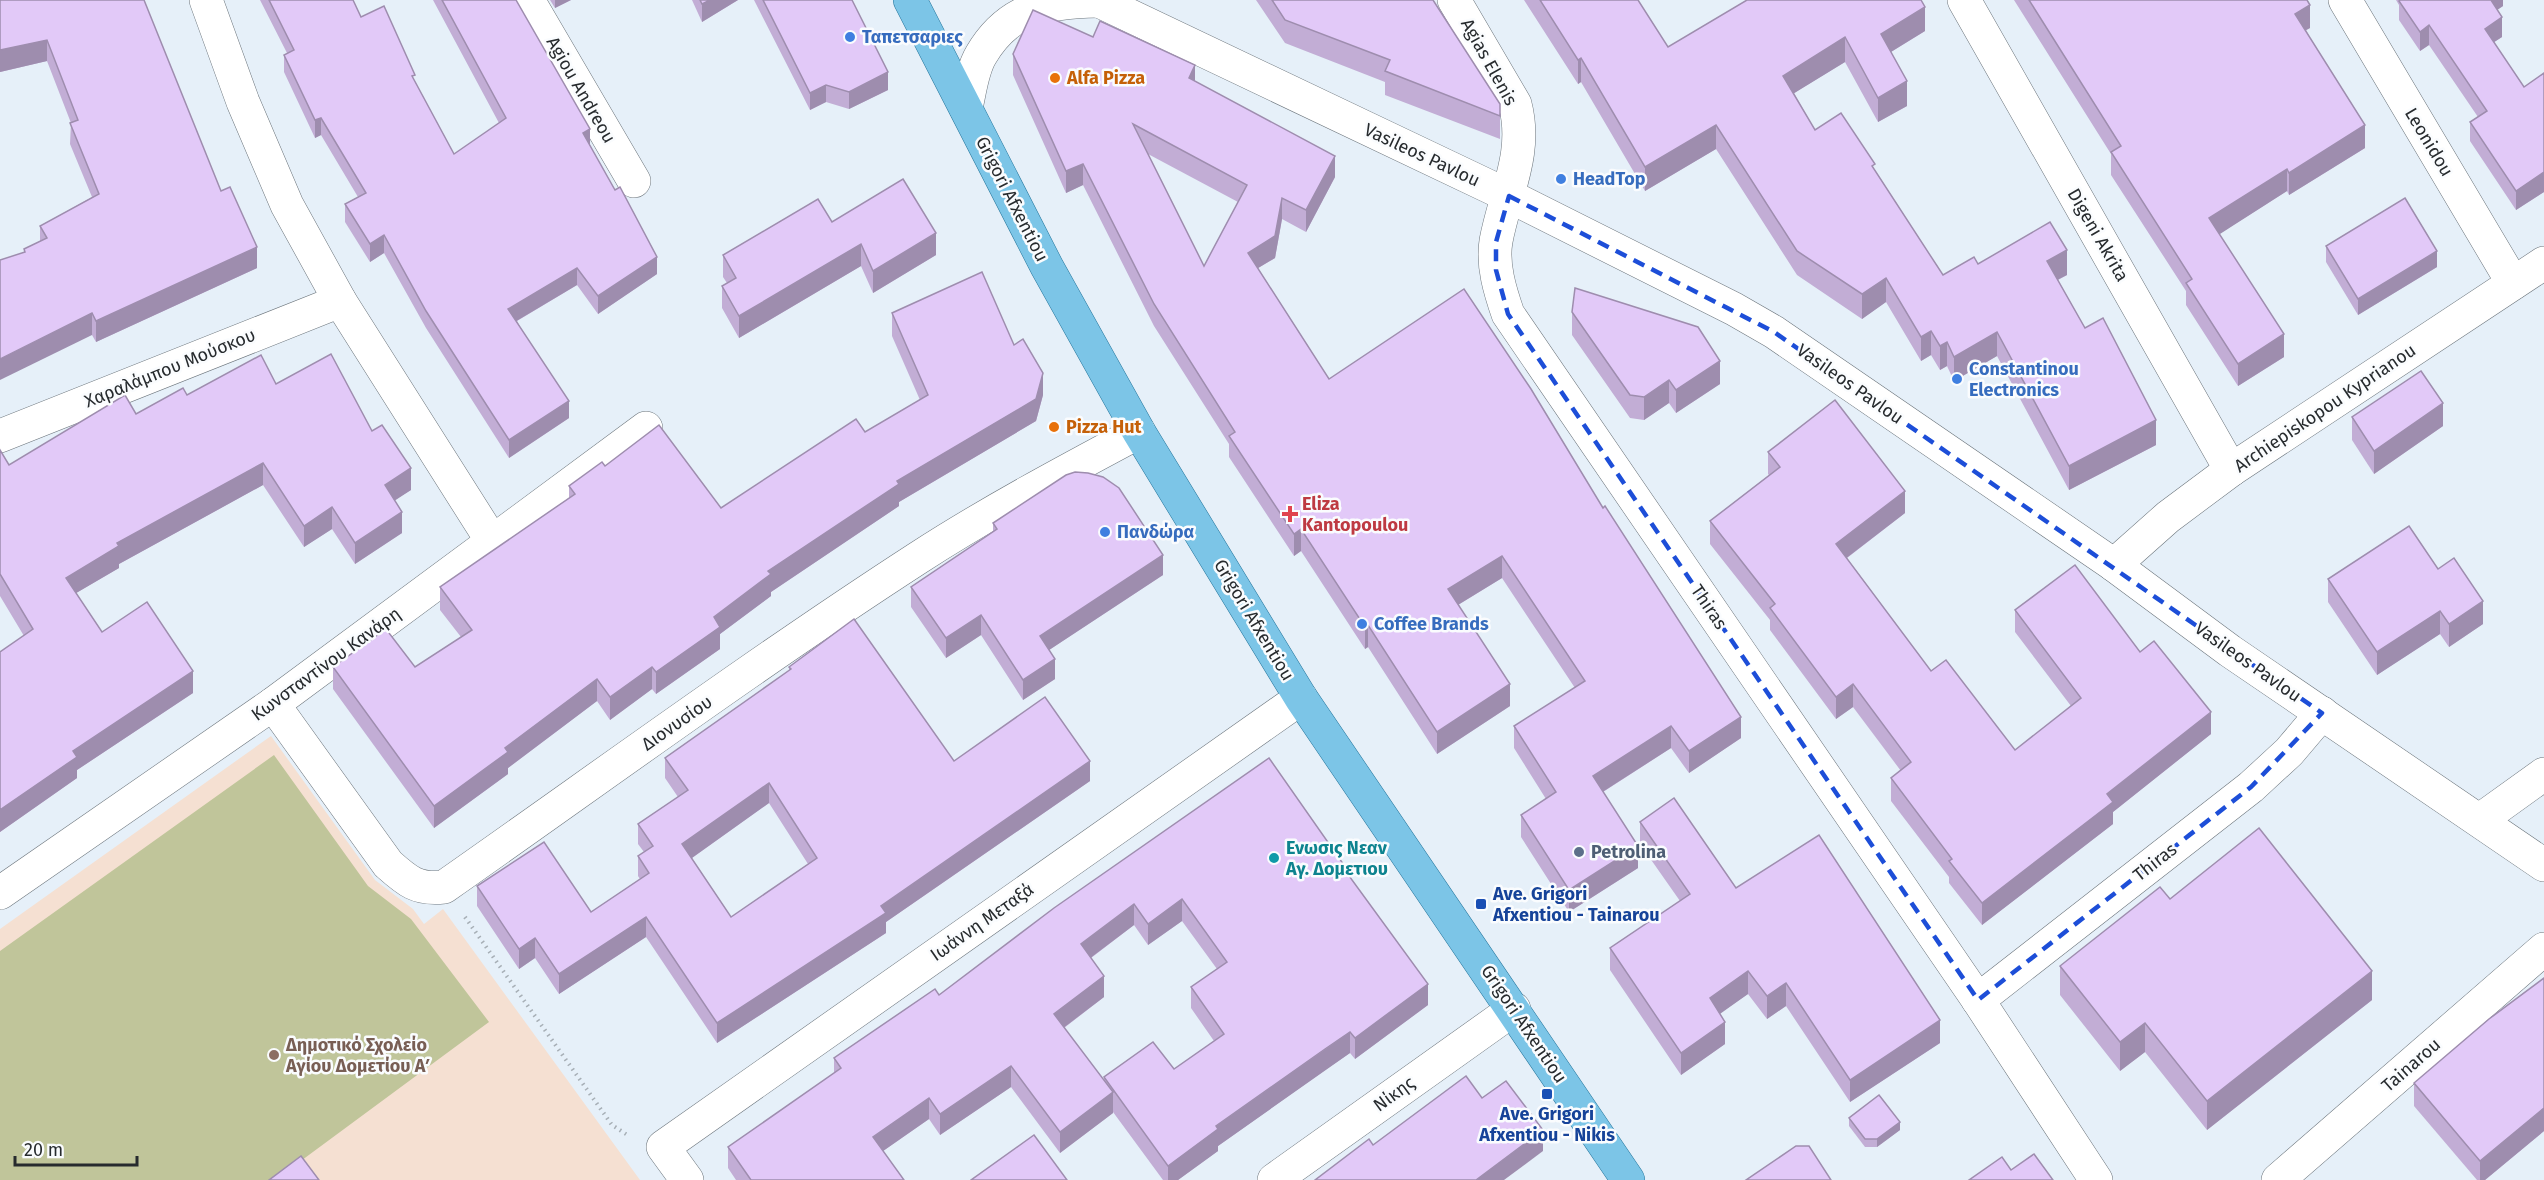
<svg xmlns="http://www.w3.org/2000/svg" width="2544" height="1180" font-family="'Fira Sans',sans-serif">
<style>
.education{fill:#f5e0d2}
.green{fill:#c0c59a}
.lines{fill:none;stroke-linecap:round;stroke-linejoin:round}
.minor-casing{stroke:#6c757c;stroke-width:34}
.tertiary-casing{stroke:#6c757c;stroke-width:34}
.primary-casing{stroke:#26769c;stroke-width:34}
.path{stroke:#a7afb6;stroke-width:4;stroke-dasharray:1.5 4.5;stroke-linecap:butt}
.minor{stroke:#fff;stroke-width:33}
.tertiary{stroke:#fff;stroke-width:33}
.primary{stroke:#7cc5e7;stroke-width:33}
.wall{fill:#c2add5;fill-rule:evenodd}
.shaded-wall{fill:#9e8dae}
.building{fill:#e2c9f8;stroke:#9e8dae;stroke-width:1.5;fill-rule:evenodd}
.marked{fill:none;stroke:#1d4ed8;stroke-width:4.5;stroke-dasharray:12 8;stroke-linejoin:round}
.shop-dot{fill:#3f7fe0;stroke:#fafcfe;stroke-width:2}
.food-dot{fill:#e8710a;stroke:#fafcfe;stroke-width:2}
.health-dot{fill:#e0444e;stroke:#fafcfe;stroke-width:2}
.service-dot{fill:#5c6f8a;stroke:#fafcfe;stroke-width:2}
.culture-dot{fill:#0f9aa8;stroke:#fafcfe;stroke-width:2}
.transit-dot{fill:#1a4fb4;stroke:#fafcfe;stroke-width:2}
.education-dot{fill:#8d6e63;stroke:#fafcfe;stroke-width:2}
.labels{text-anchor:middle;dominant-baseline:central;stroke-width:5;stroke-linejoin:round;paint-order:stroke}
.shop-label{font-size:18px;font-weight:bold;fill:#366cbe;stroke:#fafcfe;text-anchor:start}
.street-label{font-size:18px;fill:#272b2e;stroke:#fafcfe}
.food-label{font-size:18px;font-weight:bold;fill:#c56008;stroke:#fafcfe;text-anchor:start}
.health-label{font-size:18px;font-weight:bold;fill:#be3a42;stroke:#fafcfe;text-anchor:start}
.culture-label{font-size:18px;font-weight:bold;fill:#0d838f;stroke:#fafcfe;text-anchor:start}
.service-label{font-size:18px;font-weight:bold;fill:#4e5e75;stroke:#fafcfe;text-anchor:start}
.transit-label{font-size:18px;font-weight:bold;fill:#164399;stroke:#fafcfe;text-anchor:start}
.education-label{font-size:18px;font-weight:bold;fill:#785e54;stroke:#fafcfe;text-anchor:start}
</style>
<rect width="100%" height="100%" fill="#e6f0f9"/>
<path class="education" d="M271,736L375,880L413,909L424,924L443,909L640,1180H0V929Z"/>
<path class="green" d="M274,755L368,886L411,919L489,1022L275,1180H0V951Z"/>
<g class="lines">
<g class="minor-casing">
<g id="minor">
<path d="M206,0L243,102L287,205L340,301L492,541"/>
<path d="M528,0L634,181"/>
<path d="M1454,0L1515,104C1528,153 1505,193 1496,241C1492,265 1500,291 1508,314L1978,1000L2096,1180"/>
<path d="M1964,0L2231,470"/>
<path d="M2345,0L2513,283"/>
<path d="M0,436L340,301"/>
<path d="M2114,565L2168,517L2231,470L2544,263"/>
<path d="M273,704L388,864C407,881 417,890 444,887C601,777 756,663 918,558C989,512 1064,472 1139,432"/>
<path d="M2480,820L2544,774"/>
<path d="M0,893L273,704L646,428"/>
<path d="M1978,1000L2251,787L2289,752L2322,713"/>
<path d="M687,1180L663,1147L1301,698"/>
<path d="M1274,1180L1514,1009"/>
<path d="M2278,1180L2544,949"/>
</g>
</g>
<g class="tertiary-casing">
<g id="tertiary">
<path d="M1097,0L1509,196L1734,309L1774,332L2114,565L2230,651L2544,865"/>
<path d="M966,108C970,91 972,70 981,55C1009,7 1048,2 1098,1"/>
</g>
</g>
<g class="primary-casing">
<path id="primary" d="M910,0L1047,267L1139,432L1301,698L1628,1180"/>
</g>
<path class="path" d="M465,917L612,1125L629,1136"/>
<use href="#minor" class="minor"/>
<use href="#tertiary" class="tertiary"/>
<use href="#primary" class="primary"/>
</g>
<g class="wall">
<path d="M0,0L221,191L257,268L96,342L92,335L24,252V249L40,241V226L92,197L70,144L71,123L47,61L0,72Z"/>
<path d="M260,0H353L361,17L415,82L454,154L499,123L433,0H516L590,145L657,274L598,314L577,285L517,321L569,418L509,458L426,328L384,253L370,262L345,222V204L358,197L321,135L315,138L284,72V55L287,53Z"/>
<path d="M550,0H571L555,8Z"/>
<path d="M692,0H738L702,22Z"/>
<path d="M754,0H852L888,90L849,109L826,102L810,110Z"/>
<path d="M1256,0H1433L1500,116V139L1385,95V82L1285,43Z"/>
<path d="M1524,0H1638L1668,47L1925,31L1891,52L1907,106L1878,122L1845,62L1794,93L1815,130L1875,170L1943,275L1978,264L2067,275L2058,280L2085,328L2156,445L2069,490L1997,356L1954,381L1947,366L1940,370L1931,355L1921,361L1886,302L1862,319L1797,275L1716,149L1645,191L1581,82L1578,84Z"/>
<path d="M2014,0H2307L2310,28L2306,30L2365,148L2289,195L2287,191L2219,234L2284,357L2238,386L2186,305V291L2111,175V154Z"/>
<path d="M2396,0H2503V6L2497,10L2502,37L2494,42L2524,87L2544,73V192L2516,210L2470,141V122L2478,117L2429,45L2420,51L2399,20V5Z"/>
<path d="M1093,37L1195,81L1335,177L1306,232L1282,219L1275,258L1258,268L1329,379L1741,738L1689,773L1671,748L1603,792L1638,868L1569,912L1521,837V815L1546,799L1514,748V726L1575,688L1502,578L1458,605L1510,706L1437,754L1368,647L1365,649L1301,551L1294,556L1229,457V444L1154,326L1083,185L1066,193L1013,75V54ZM1148,154L1238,202L1204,266Z"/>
<path d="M832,222L936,255L873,293L861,266L739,338L722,308V286L727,283L723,277V255Z"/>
<path d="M2326,246L2437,267L2358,315L2326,262Z"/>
<path d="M1572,312L1720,384L1676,413L1669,403L1644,420L1630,418L1572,335Z"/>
<path d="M892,313L1014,345L1043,395L1036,421L899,502V506L771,592V596L720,634V649L656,694L652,689L610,720L597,701L508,768V774L434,828L333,689V667H415L461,637L440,610V587L569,498V486L605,466L721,508L865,432L920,400L892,336Z"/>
<path d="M276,384L372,431L411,490L394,500L402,533L355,564L332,529L304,547L263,485L119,564V568L76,593L102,632L193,693L77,770V778L0,832V652L24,636L0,596V450L9,465L136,414L187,395Z"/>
<path d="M2352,417L2443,426L2374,474L2352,440Z"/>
<path d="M1768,452L1905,513L1847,558L1931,671L2015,750L2071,706L2015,632V610L2140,652L2211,734L2113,812V824L1982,925L1949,883V877L1891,801V778L1901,771L1853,707L1836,719L1770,630V620L1710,544V521L1769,475L1768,474Z"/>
<path d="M993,523L1163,575L1049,650L1055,679L1023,700L981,635L946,658L911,607V587L993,532Z"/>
<path d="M2438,569L2483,624L2449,647L2440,634L2377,675L2328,602V579Z"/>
<path d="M789,667L954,761L1090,781L886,922V933L717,1043L646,937L559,994L535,958L519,969L477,906V886L591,912L640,879L638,876V856L644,852L638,844V824L678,797L665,778V758L789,671ZM769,803L808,864L731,917L692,858Z"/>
<path d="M1640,822L1736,888L1940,1043L1850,1102L1786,1006L1767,1019L1748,994L1720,1013L1725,1044L1681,1075L1610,970V948L1680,901L1640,844Z"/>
<path d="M1346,872L1428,1005L1355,1059L1350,1053L1325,1070L1218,1146V1151L1178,1180H1163L1113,1112V1113L1060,1153L1011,1087L940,1135L929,1119L883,1151L904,1180H736L728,1168V1147L834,1073V1058L939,995L1054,908ZM1182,921L1217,969L1191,987V1008L1214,1041L1174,1069L1104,1077V1080L1064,1028L1104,997L1091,958L1134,925L1148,945Z"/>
<path d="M2060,966L2372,1000L2207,1130L2145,1052L2120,1071L2060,995Z"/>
<path d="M2414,1083L2544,1131L2485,1180H2477L2414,1106Z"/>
<path d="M1849,1118L1900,1130L1877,1147H1865L1849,1126Z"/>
</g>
<g class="shaded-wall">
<path d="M555,0H571L555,8Z"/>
<path d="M710,0H738L702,22V4Z"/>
<path d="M2488,0H2503V6L2488,16Z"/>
<path d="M2310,5V28L2295,36V14Z"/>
<path d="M1925,7V31L1881,58V34Z"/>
<path d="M2502,17V37L2485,48V29Z"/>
<path d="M2429,25V45L2420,51V32Z"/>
<path d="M1845,37V62L1783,100V76Z"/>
<path d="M47,40V61L0,72V50Z"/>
<path d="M1581,58V82L1578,84V60Z"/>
<path d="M1195,65V87L1189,78Z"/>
<path d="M888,72V90L849,109V92Z"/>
<path d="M1907,81V106L1878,122V98Z"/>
<path d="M826,85V102L810,110V93Z"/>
<path d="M321,118V135L315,138V120Z"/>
<path d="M1716,125V149L1645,191V167Z"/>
<path d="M2365,125V148L2289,195V173Z"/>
<path d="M590,129V147L583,133Z"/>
<path d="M1335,156V177L1306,232V210Z"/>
<path d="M1083,164V185L1066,193V171Z"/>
<path d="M2287,169V191L2209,241V218Z"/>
<path d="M2544,172V192L2516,210V191Z"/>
<path d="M1282,198V219L1275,258L1248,274V253Z"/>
<path d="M936,233V255L873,293V271Z"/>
<path d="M384,235V253L370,262V244Z"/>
<path d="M861,244V266L739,338V316Z"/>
<path d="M257,247V268L96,342V321Z"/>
<path d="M2067,250V275L2047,285V261Z"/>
<path d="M2437,251V267L2358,315V299Z"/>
<path d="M657,257V274L598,314V296Z"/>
<path d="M577,268V285L508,326V309Z"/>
<path d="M1886,278V302L1862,319V294Z"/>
<path d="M92,313V335L0,380V359Z"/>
<path d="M1931,331V355L1921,361V337Z"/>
<path d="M1997,332V356L1954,381V357Z"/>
<path d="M2284,334V357L2238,386V364Z"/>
<path d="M1947,342V366L1940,370V346Z"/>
<path d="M1720,361V384L1676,413V390Z"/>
<path d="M1043,373V395L1036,421L899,502V506L771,592V596L720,634V649L656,694V672L714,617L768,571L897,481Z"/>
<path d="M1669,380V403L1644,420V397Z"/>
<path d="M569,401V418L509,458V440Z"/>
<path d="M2443,403V426L2374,474V451Z"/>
<path d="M2156,420V445L2069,490V466Z"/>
<path d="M263,463V485L119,564V568L66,599V578L117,543Z"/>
<path d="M411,468V490L385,507V485Z"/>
<path d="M1905,491V513L1836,566V544Z"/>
<path d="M332,507V529L304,547V526Z"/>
<path d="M402,512V533L355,564V543Z"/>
<path d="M1301,529V551L1294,556V534Z"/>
<path d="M1163,555V575L1040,656V636Z"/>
<path d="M1502,556V578L1448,611V589Z"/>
<path d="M2483,601V624L2449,647V624Z"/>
<path d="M2440,611V634L2377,675V652Z"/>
<path d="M981,615V635L946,658V638Z"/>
<path d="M1368,625V647L1365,649V627Z"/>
<path d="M1055,659V679L1023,700V680Z"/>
<path d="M652,667V689L610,720V697Z"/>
<path d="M193,671V693L77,770V778L0,832V810L73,751Z"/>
<path d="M597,679V701L508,768V774L434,828V806L505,748Z"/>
<path d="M1510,684V706L1437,754V732Z"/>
<path d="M1853,684V707L1836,719V697Z"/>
<path d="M2211,712V734L2113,812V824L1982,925V903L2107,794Z"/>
<path d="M1741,717V738L1689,773V751Z"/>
<path d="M1671,726V748L1593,798V776Z"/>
<path d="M1090,761V781L886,922V933L717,1043V1023L881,906Z"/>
<path d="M769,783V803L682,865V844Z"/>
<path d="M1638,846V868L1569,912V890Z"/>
<path d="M1182,899V921L1148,945V924Z"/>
<path d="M1134,904V925L1081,965V944Z"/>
<path d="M646,917V937L559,994V974Z"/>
<path d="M535,938V958L519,969V949Z"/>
<path d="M1748,971V994L1710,1021V998Z"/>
<path d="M2372,971V1000L2207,1130V1101Z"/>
<path d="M1104,976V997L1054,1035V1014Z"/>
<path d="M1786,983V1006L1767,1019V996Z"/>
<path d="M1428,984V1005L1355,1059V1038Z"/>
<path d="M1940,1020V1043L1850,1102V1080Z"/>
<path d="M1725,1022V1044L1681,1075V1053Z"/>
<path d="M2145,1023V1052L2120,1071V1042Z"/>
<path d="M1350,1032V1053L1218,1146V1151L1178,1180H1168V1166L1216,1126Z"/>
<path d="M1011,1066V1087L940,1135V1114Z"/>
<path d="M1113,1092V1113L1060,1153V1132Z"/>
<path d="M929,1098V1119L873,1158V1137Z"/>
<path d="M2544,1108V1131L2485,1180H2480V1161Z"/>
<path d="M1900,1122V1130L1877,1147V1139Z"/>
<path d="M1543,1130V1151L1504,1180H1476Z"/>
</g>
<g class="building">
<path d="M0,0H144L221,191L230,187L257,247L96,321L92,313L0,359V260L25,252L24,249L47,238L40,226L99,194L70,123L78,120L47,40L0,50Z"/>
<path d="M269,0H353L361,17L384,6L415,75L412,76L454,154L506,118L442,0H516L590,129L583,133L615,190L620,187L657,257L598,296L577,268L508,309L569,401L509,440L426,311L384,235L370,244L345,204L366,193L321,118L315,120L284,55L294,50Z"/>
<path d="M700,0H710L702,4Z"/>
<path d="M763,0H852L888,72L849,92L826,85L810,93Z"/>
<path d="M1272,0H1433L1500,104V116L1385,71L1390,60L1285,20Z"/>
<path d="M1540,0H1638L1668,47L1747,0H1921L1925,7L1881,34L1907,81L1878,98L1845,37L1783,76L1815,130L1841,113L1875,164L1872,166L1943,275L1974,257L1978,264L2050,222L2067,250L2047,261L2085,328L2103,318L2156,420L2069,466L1997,332L1954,357L1947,342L1940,346L1931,331L1921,337L1886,278L1862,294L1797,251L1716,125L1645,167L1581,58L1578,60Z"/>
<path d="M2029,0H2307L2310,5L2295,14L2365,125L2289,173L2287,169L2209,218L2284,334L2238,364L2186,283L2192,279L2111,152L2121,146Z"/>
<path d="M2400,0H2491L2502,17L2485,29L2524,87L2544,73V172L2516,191L2470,122L2487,111L2429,25L2420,32L2399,1Z"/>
<path d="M1033,10L1093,37L1100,21L1195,65L1189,78L1335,156L1306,210L1282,198L1275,236L1248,253L1329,379L1464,289L1531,389L1603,508L1605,506L1741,717L1689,751L1671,726L1593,776L1638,846L1569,890L1521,815L1556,792L1514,726L1585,681L1502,556L1448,589L1510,684L1437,732L1368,625L1365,627L1301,529L1294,534L1229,436L1235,432L1154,304L1083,164L1066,171L1013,54ZM1133,124L1247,185L1204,266Z"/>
<path d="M903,179L936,233L873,271L861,244L739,316L722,286L736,278L723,255L818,199L832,222Z"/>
<path d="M2405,198L2437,251L2358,299L2326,246Z"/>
<path d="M982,272L1014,345L1023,339L1043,373L1036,399L897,481L899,484L768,571L771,574L714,617L720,627L656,672L652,667L610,697L597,679L505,748L508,752L434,806L333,667L386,629L415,667L472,630L440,587L575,494L569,486L602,462L605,466L659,425L721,508L856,419L865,432L928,395L892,313Z"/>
<path d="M1575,288L1698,327L1720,361L1676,390L1669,380L1644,397L1630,395L1572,312Z"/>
<path d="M331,354L372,431L382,425L411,468L385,485L402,512L355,543L332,507L304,526L263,463L117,543L119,546L66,578L102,632L147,602L193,671L73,751L77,757L0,810V652L33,629L0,574V450L9,465L125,395L136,414L183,388L187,395L261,355L276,384Z"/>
<path d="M2421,371L2443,403L2374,451L2352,417Z"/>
<path d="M1835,400L1905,491L1836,544L1931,671L1946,660L2015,750L2081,698L2015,610L2075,565L2140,652L2154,641L2211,712L2107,794L2113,802L1982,903L1949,861L1952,859L1891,778L1911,762L1853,684L1836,697L1770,608L1775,604L1710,521L1780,467L1768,452Z"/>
<path d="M1075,472L1088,473L1103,477L1119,488L1163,555L1040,636L1055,659L1023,680L981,615L946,638L911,587L997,529L993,523L1066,475Z"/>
<path d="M2409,526L2438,569L2454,558L2483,601L2449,624L2440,611L2377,652L2328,579Z"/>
<path d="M854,619L954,761L1045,697L1090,761L881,906L886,913L717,1023L646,917L559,974L535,938L519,949L477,886L544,842L591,912L649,873L638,856L653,846L638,824L688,790L665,758L791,669L789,667ZM769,783L817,858L731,917L682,844Z"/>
<path d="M1269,758L1346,868L1344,869L1428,984L1355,1038L1350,1032L1325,1049L1216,1126L1218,1129L1168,1166L1104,1077L1153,1042L1174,1069L1224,1034L1191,987L1227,962L1182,899L1148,924L1134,904L1081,944L1104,976L1054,1014L1113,1092L1060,1132L1011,1066L940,1114L929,1098L873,1137L904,1180H751L728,1147L841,1068L834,1058L935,989L939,995L1054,908Z"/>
<path d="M1674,798L1736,888L1819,835L1940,1020L1850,1080L1786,983L1767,996L1748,971L1710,998L1725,1022L1681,1053L1610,948L1690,894L1640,822Z"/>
<path d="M2259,828L2372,971L2207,1101L2145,1023L2120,1042L2060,966L2160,887L2170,899Z"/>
<path d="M2544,978V1108L2480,1161L2414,1083L2489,1019Z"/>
<path d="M1466,1076L1482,1098L1506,1081L1543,1130L1476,1180H1315L1369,1139L1373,1145Z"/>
<path d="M1879,1095L1900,1122L1877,1139H1865L1849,1118Z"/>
<path d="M1034,1135L1067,1180H971Z"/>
<path d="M1796,1146H1809L1831,1180H1746Z"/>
<path d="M2034,1154L2053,1180H1969L2002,1157L2011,1170Z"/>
<path d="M301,1156L319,1180H269Z"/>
</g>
<path class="marked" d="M1509,196L1774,332L2322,713L2251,787L1978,1000L1508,314L1496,270V242Z"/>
<g class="shop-dot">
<circle cx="850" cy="37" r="6"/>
<circle cx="1561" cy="179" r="6"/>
<circle cx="1957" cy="379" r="6"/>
<circle cx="1105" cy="532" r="6"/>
<circle cx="1362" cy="624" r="6"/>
</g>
<g class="food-dot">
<circle cx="1055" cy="78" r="6"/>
<circle cx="1054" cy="427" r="6"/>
</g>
<path class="health-dot" d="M1287 505h6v6h6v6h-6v6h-6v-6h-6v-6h6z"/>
<circle class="service-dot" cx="1579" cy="852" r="6"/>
<circle class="culture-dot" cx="1274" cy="858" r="6"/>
<g class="transit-dot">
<rect x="1475" y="898" width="12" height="12" rx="3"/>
<rect x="1541" y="1088" width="12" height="12" rx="3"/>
</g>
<circle class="education-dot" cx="274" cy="1055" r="6"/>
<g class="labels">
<g class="shop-label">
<text x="862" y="37">Ταπετσαριες</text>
<text x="1573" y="179">HeadTop</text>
<text x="1969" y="369">Constantinou<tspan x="1969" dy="21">Electronics</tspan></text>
<text x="1117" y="532">Πανδώρα</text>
<text x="1374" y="624">Coffee Brands</text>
</g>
<g class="street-label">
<text transform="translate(1489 62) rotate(61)">Agias Elenis</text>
<text transform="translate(581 90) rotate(60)">Agiou Andreou</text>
<text transform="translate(2429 142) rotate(59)">Leonidou</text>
<text transform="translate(1422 155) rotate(25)">Vasileos Pavlou</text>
<text transform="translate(1012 199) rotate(63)">Grigori Afxentiou</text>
<text transform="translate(2098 235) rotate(60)">Digeni Akrita</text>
<text transform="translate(170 368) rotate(-22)">Χαραλάμπου Μούσκου</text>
<text transform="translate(1850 384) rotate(35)">Vasileos Pavlou</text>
<text transform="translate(2325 408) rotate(-34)">Archiepiskopou Kyprianou</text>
<text transform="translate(1709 607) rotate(56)">Thiras</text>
<text transform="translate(1254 620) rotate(59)">Grigori Afxentiou</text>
<text transform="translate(2248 662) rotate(35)">Vasileos Pavlou</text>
<text transform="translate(326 664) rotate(-36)">Κωνσταντίνου Κανάρη</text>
<text transform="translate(677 723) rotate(-35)">Διονυσίου</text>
<text transform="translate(2155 862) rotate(-38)">Thiras</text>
<text transform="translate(982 922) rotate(-35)">Ιωάννη Μεταξά</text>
<text transform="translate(1524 1024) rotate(56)">Grigori Afxentiou</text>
<text transform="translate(2411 1065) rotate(-41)">Tainarou</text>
<text transform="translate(1394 1094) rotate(-36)">Νίκης</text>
</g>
<g class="food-label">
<text x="1067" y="78">Alfa Pizza</text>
<text x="1066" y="427">Pizza Hut</text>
</g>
<g class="health-label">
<text x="1302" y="504">Eliza<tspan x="1302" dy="21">Kantopoulou</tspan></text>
</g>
<g class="culture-label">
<text x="1286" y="848">Ενωσις Νεαν<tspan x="1286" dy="21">Αγ. Δομετιου</tspan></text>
</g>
<g class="service-label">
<text x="1591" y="852">Petrolina</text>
</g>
<g class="transit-label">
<text x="1493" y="894">Ave. Grigori<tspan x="1493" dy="21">Afxentiou - Tainarou</tspan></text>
<text x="1547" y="1114" text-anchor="middle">Ave. Grigori<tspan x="1547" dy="21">Afxentiou - Nikis</tspan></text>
</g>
<g class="education-label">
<text x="286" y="1045">Δημοτικό Σχολείο<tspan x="286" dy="21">Αγίου Δομετίου Αʹ</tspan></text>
</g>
</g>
<path d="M15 1156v9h122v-9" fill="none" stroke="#272b2e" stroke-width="3"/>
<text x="24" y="1156" font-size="18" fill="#272b2e" stroke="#fafcfe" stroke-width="4.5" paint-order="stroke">20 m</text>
</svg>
